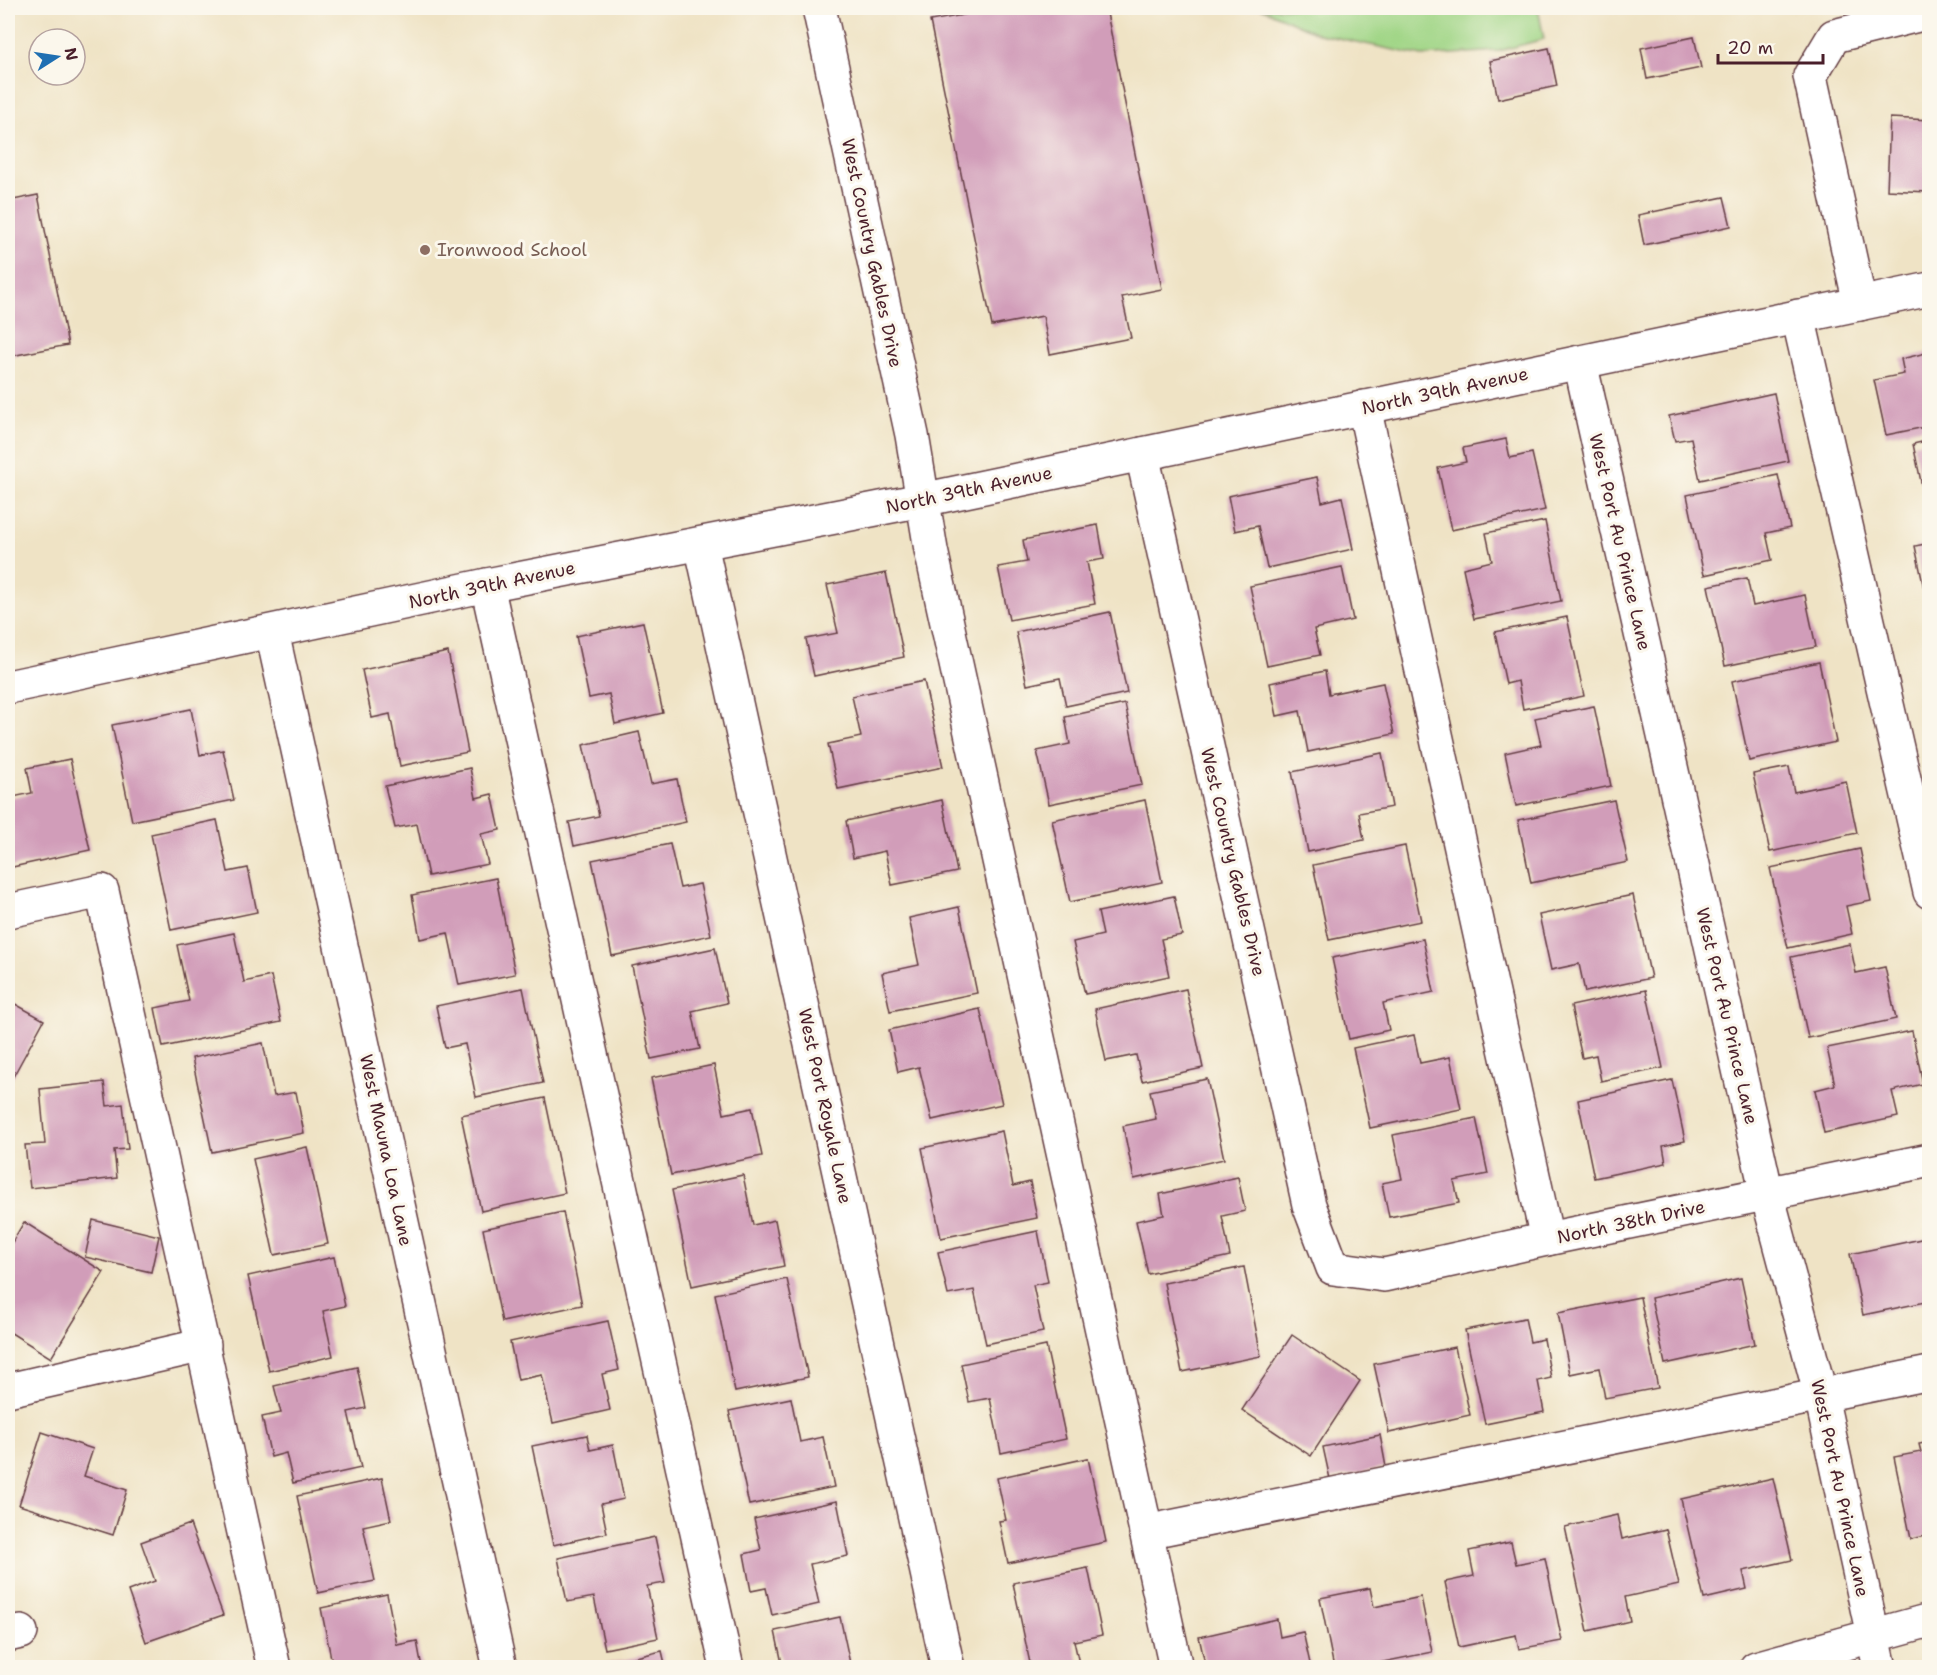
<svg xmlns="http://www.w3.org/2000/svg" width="1937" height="1675" font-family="'Shantell Sans',sans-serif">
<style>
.grass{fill:#a1d687;stroke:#767a59;stroke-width:1.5}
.building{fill:#d19db9}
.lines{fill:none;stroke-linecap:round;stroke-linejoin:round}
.minor-casing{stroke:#633c42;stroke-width:36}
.minor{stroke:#fff;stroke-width:33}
.education-dot{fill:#8d6e63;stroke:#fbf7ec;stroke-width:2}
.labels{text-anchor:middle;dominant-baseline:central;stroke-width:6;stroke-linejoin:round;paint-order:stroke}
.education-label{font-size:18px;fill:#785e54;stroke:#fbf7ec;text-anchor:start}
.street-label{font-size:18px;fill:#4a1f2b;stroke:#fbf7ec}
</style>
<rect width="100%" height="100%" fill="#fbf7ec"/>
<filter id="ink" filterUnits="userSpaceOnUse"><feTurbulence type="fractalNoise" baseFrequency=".0167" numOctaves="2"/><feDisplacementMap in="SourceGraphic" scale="12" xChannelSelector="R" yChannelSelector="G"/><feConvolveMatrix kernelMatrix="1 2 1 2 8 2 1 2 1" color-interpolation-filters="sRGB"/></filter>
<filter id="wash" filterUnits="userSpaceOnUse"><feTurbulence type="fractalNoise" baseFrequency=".008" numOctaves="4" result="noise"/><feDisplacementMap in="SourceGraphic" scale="24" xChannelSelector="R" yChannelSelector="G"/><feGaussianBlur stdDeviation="1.35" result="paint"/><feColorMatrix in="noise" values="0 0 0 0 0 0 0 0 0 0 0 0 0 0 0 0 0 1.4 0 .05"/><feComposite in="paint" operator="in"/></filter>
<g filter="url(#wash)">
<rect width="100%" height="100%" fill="#efe3c5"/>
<path class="grass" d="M1261,8H1538L1544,39L1499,51L1422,56L1319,34Z"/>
<g id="blocks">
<g class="building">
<path d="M1001,8H1106L1162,289L1122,297L1131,338L1050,354L1043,316L992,326L930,21Z"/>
<path d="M1694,37L1701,68L1647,79L1641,48Z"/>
<path d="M1549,48L1557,86L1498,99L1490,61Z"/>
<path d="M1890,118L1930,120L1928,192L1887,190Z"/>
<path d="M38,195L68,345L11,356L8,341V201Z"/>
<path d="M1724,197L1731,226L1644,245L1638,215Z"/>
<path d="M1930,352V426L1886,435L1874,380L1904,374L1901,359Z"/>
<path d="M1774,393L1788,461L1700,480L1691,438L1675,441L1669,416Z"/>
<path d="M1506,439L1510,458L1532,453L1545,510L1451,530L1438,468L1466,462L1463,448Z"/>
<path d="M1930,440V495L1924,496L1913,444Z"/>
<path d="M1778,475L1790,528L1766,533L1772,560L1704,575L1687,495Z"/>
<path d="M1317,477L1322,502L1342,497L1353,549L1267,568L1258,526L1235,531L1228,496Z"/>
<path d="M1545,521L1561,601L1474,619L1463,568L1492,561L1486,533Z"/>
<path d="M1098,525L1104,559L1087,562L1095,604L1009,620L998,567L1027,562L1023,540Z"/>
<path d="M1930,543V597L1926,598L1915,546Z"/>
<path d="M1342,567L1353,620L1314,629L1320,655L1267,666L1250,586Z"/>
<path d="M886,573L904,657L814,676L806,639L838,633L827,585Z"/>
<path d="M1747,578L1753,606L1805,595L1816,647L1725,666L1708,586Z"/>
<path d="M1110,612L1127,693L1066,706L1060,678L1027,685L1016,632Z"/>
<path d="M1567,617L1584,696L1523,709L1518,681L1506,684L1495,632Z"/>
<path d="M643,622L663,713L615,724L609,694L589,698L576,636Z"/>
<path d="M448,652L468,752L400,766L390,714L372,718L362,670Z"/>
<path d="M1819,662L1836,742L1749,761L1732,681Z"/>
<path d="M1325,671L1329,694L1383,683L1394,734L1308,752L1300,711L1277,716L1270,683Z"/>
<path d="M924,681L943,767L838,789L828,744L861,737L852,696Z"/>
<path d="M1125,704L1142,785L1049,804L1037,751L1070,744L1065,717Z"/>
<path d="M1594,706L1611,786L1516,806L1505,753L1541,745L1535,718Z"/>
<path d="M191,709L200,755L223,750L234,800L132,821L112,725Z"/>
<path d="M639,732L651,784L677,779L686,822L574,846L569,822L599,816L583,745Z"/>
<path d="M1382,753L1392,807L1359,813L1364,840L1308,852L1292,772Z"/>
<path d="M70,759L90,850L8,868V798L32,793L27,768Z"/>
<path d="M1789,767L1794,792L1846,781L1857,833L1770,852L1753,774Z"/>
<path d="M470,768L476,798L492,794L500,830L481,834L488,864L428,876L417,824L395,828L385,786Z"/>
<path d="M942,800L957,872L892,885L885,851L853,858L846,821Z"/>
<path d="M1145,800L1162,882L1070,902L1052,820Z"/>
<path d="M1614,800L1628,862L1531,883L1518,820Z"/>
<path d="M217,820L228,872L248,868L257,912L171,930L151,834Z"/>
<path d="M670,844L680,888L700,884L711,935L612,956L592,860Z"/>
<path d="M1405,846L1421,921L1329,940L1313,865Z"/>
<path d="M1860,849L1871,901L1846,906L1852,934L1788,948L1770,868Z"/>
<path d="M496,878L515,974L459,985L448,933L420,939L412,895Z"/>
<path d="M1633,895L1651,978L1585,992L1579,964L1551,970L1539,915Z"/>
<path d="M1174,896L1182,935L1161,939L1169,976L1085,994L1073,942L1103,935L1098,912Z"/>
<path d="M959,907L977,993L890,1011L882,973L919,965L909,918Z"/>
<path d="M234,933L244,982L271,976L281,1022L163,1047L155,1008L189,1001L177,945Z"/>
<path d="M1423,939L1434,992L1383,1003L1389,1030L1349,1039L1332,958Z"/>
<path d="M1850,944L1856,973L1885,967L1896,1019L1808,1038L1791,957Z"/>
<path d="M715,948L727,1003L692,1011L700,1049L651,1059L632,966Z"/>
<path d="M523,988L543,1083L476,1097L465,1044L445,1048L436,1006Z"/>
<path d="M1186,989L1203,1068L1142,1081L1136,1055L1106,1061L1095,1009Z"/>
<path d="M1646,990L1663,1068L1601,1081L1596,1055L1582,1058L1571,1006Z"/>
<path d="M8,1000L44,1020L8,1086Z"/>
<path d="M980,1009L1002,1104L932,1120L919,1067L898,1072L889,1030Z"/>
<path d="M1912,1031L1923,1084L1892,1091L1898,1117L1824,1133L1815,1090L1835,1085L1827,1048Z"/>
<path d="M1414,1035L1420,1063L1450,1057L1461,1109L1370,1128L1353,1048Z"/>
<path d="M263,1043L274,1096L296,1092L304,1133L212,1152L192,1058Z"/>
<path d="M714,1065L724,1114L752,1108L762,1156L671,1175L651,1078Z"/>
<path d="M1207,1079L1224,1159L1134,1179L1123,1126L1156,1119L1150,1091Z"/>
<path d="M1672,1080L1685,1141L1663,1146L1666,1163L1594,1178L1578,1100Z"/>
<path d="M104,1082L107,1106L123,1104L128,1149L114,1150L117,1178L30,1188L25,1145L45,1144L40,1089Z"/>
<path d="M545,1098L565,1193L481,1211L461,1115Z"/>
<path d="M1476,1118L1488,1174L1454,1181L1459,1203L1389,1217L1382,1183L1402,1179L1393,1135Z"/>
<path d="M1002,1131L1013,1186L1030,1182L1037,1218L941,1238L922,1148Z"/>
<path d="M307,1147L328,1244L274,1255L253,1159Z"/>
<path d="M743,1175L753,1225L775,1220L784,1266L692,1286L672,1190Z"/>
<path d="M1238,1177L1245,1211L1222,1216L1230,1256L1148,1274L1136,1221L1164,1215L1160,1194Z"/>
<path d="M563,1212L582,1305L502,1322L483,1229Z"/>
<path d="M93,1220L159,1236L151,1272L85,1257Z"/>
<path d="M24,1222L104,1272L51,1358L8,1331V1285L13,1277L8,1274V1249Z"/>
<path d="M1038,1231L1048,1282L1033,1285L1043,1332L986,1344L974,1290L948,1295L938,1252Z"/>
<path d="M1926,1238L1930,1256V1301L1863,1315L1850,1254Z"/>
<path d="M334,1257L345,1306L323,1311L333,1356L269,1371L248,1276Z"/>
<path d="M1244,1267L1261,1356L1182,1372L1164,1283Z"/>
<path d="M1741,1278L1755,1344L1665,1364L1651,1298Z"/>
<path d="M787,1279L808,1377L735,1392L715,1294Z"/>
<path d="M1640,1297L1658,1388L1605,1398L1599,1368L1570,1374L1558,1313Z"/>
<path d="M1525,1318L1530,1342L1544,1339L1551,1378L1538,1381L1544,1412L1485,1424L1465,1330Z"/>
<path d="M608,1321L619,1370L602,1374L610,1410L553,1423L542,1375L518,1380L510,1342Z"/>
<path d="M1292,1335L1360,1381L1311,1456L1242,1410Z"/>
<path d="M1046,1346L1066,1439L1001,1453L990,1398L969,1402L961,1364Z"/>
<path d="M1455,1347L1470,1415L1389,1433L1374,1364Z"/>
<path d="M357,1367L366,1408L348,1412L361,1468L293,1483L286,1453L271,1457L262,1417L281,1413L274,1386Z"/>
<path d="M791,1398L800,1442L823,1437L834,1487L749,1505L729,1411Z"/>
<path d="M42,1432L93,1449L84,1476L127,1490L113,1535L19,1505Z"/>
<path d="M587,1435L590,1450L613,1445L624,1499L601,1504L607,1533L553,1545L532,1446Z"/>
<path d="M1380,1435L1386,1467L1330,1479L1323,1447Z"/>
<path d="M1930,1442V1535L1911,1539L1894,1457L1921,1452L1919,1444Z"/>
<path d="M1088,1458L1106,1542L1008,1563L999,1521L1006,1520L997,1478Z"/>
<path d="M382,1478L391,1520L363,1526L375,1581L318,1593L297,1496Z"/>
<path d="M1773,1478L1792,1560L1743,1571L1747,1589L1704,1599L1681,1499Z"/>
<path d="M837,1501L848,1556L810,1564L819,1604L772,1615L766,1588L751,1591L744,1554L761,1550L754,1519Z"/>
<path d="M1617,1515L1622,1539L1666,1529L1679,1585L1625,1597L1630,1621L1588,1631L1565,1527Z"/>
<path d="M190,1524L223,1615L146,1642L128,1591L155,1581L141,1542Z"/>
<path d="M655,1537L665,1583L647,1586L658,1638L605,1649L594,1597L567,1602L558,1558Z"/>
<path d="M1511,1542L1516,1564L1545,1558L1562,1641L1519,1649L1516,1635L1459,1647L1445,1582L1474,1576L1469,1551Z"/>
<path d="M1088,1568L1102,1635L1074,1641L1080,1668H1031L1013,1583Z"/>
<path d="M1370,1588L1374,1607L1421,1597L1432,1652L1378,1663L1379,1668H1334L1320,1598Z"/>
<path d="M387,1594L397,1645L417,1641L422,1668H333L321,1608Z"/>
<path d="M840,1617L851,1668H783L775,1631Z"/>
<path d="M1277,1619L1280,1637L1303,1632L1311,1668H1206L1199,1637Z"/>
<path d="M662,1651L666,1668H593V1667Z"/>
</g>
</g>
</g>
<g filter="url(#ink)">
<use href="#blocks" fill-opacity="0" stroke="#633c42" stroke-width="1.5"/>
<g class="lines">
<g class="minor-casing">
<g id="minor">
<path d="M819,8L912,435L931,550L1176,1668"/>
<path d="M1860,304L1810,76L1834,36L1930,12"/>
<path d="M1798,316L1930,892"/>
<path d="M1580,362L1767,1194L1821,1396L1880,1668"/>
<path d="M1364,407L1547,1239"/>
<path d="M1142,454L1309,1205L1333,1268L1384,1275L1547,1239L1930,1160"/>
<path d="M701,544L948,1668"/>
<path d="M487,585L727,1668"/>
<path d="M272,632L500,1668"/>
<path d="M8,687L487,585L922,500L1930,289"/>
<path d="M8,911L102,891L274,1668"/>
<path d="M8,1390L204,1345"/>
<path d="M1146,1532L1930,1373"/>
<path d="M8,1635L21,1632"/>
<path d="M1756,1668L1930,1620"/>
</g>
</g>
<use href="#minor" class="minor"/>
</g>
</g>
<circle class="education-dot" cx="425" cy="250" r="6"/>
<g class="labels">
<g class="education-label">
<text x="437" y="250">Ironwood School</text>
</g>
<g class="street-label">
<text transform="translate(872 253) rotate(78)">West Country Gables Drive</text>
<text transform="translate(1445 391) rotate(-12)">North 39th Avenue</text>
<text transform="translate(969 490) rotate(-12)">North 39th Avenue</text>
<text transform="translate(1620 542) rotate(77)">West Port Au Prince Lane</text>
<text transform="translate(492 585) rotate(-12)">North 39th Avenue</text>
<text transform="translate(1233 862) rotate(77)">West Country Gables Drive</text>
<text transform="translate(1727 1016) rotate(77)">West Port Au Prince Lane</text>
<text transform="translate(825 1106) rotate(78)">West Port Royale Lane</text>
<text transform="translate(386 1150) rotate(78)">West Mauna Loa Lane</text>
<text transform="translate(1631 1222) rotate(-12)">North 38th Drive</text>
<text transform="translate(1840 1488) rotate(78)">West Port Au Prince Lane</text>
</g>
</g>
<rect width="1937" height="1675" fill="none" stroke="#fbf7ec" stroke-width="30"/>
<g transform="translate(57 57) rotate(78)"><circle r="28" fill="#fbf7ec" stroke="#b4a19f" stroke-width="1.5"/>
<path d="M0-4.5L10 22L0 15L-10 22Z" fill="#1f6fb2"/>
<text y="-9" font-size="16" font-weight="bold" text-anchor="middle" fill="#4a1f2b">N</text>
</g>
<path d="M1718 54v9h105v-9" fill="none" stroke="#4a1f2b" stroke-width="3"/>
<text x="1727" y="54" font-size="18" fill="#4a1f2b" stroke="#fbf7ec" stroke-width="4.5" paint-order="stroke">20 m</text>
</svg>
